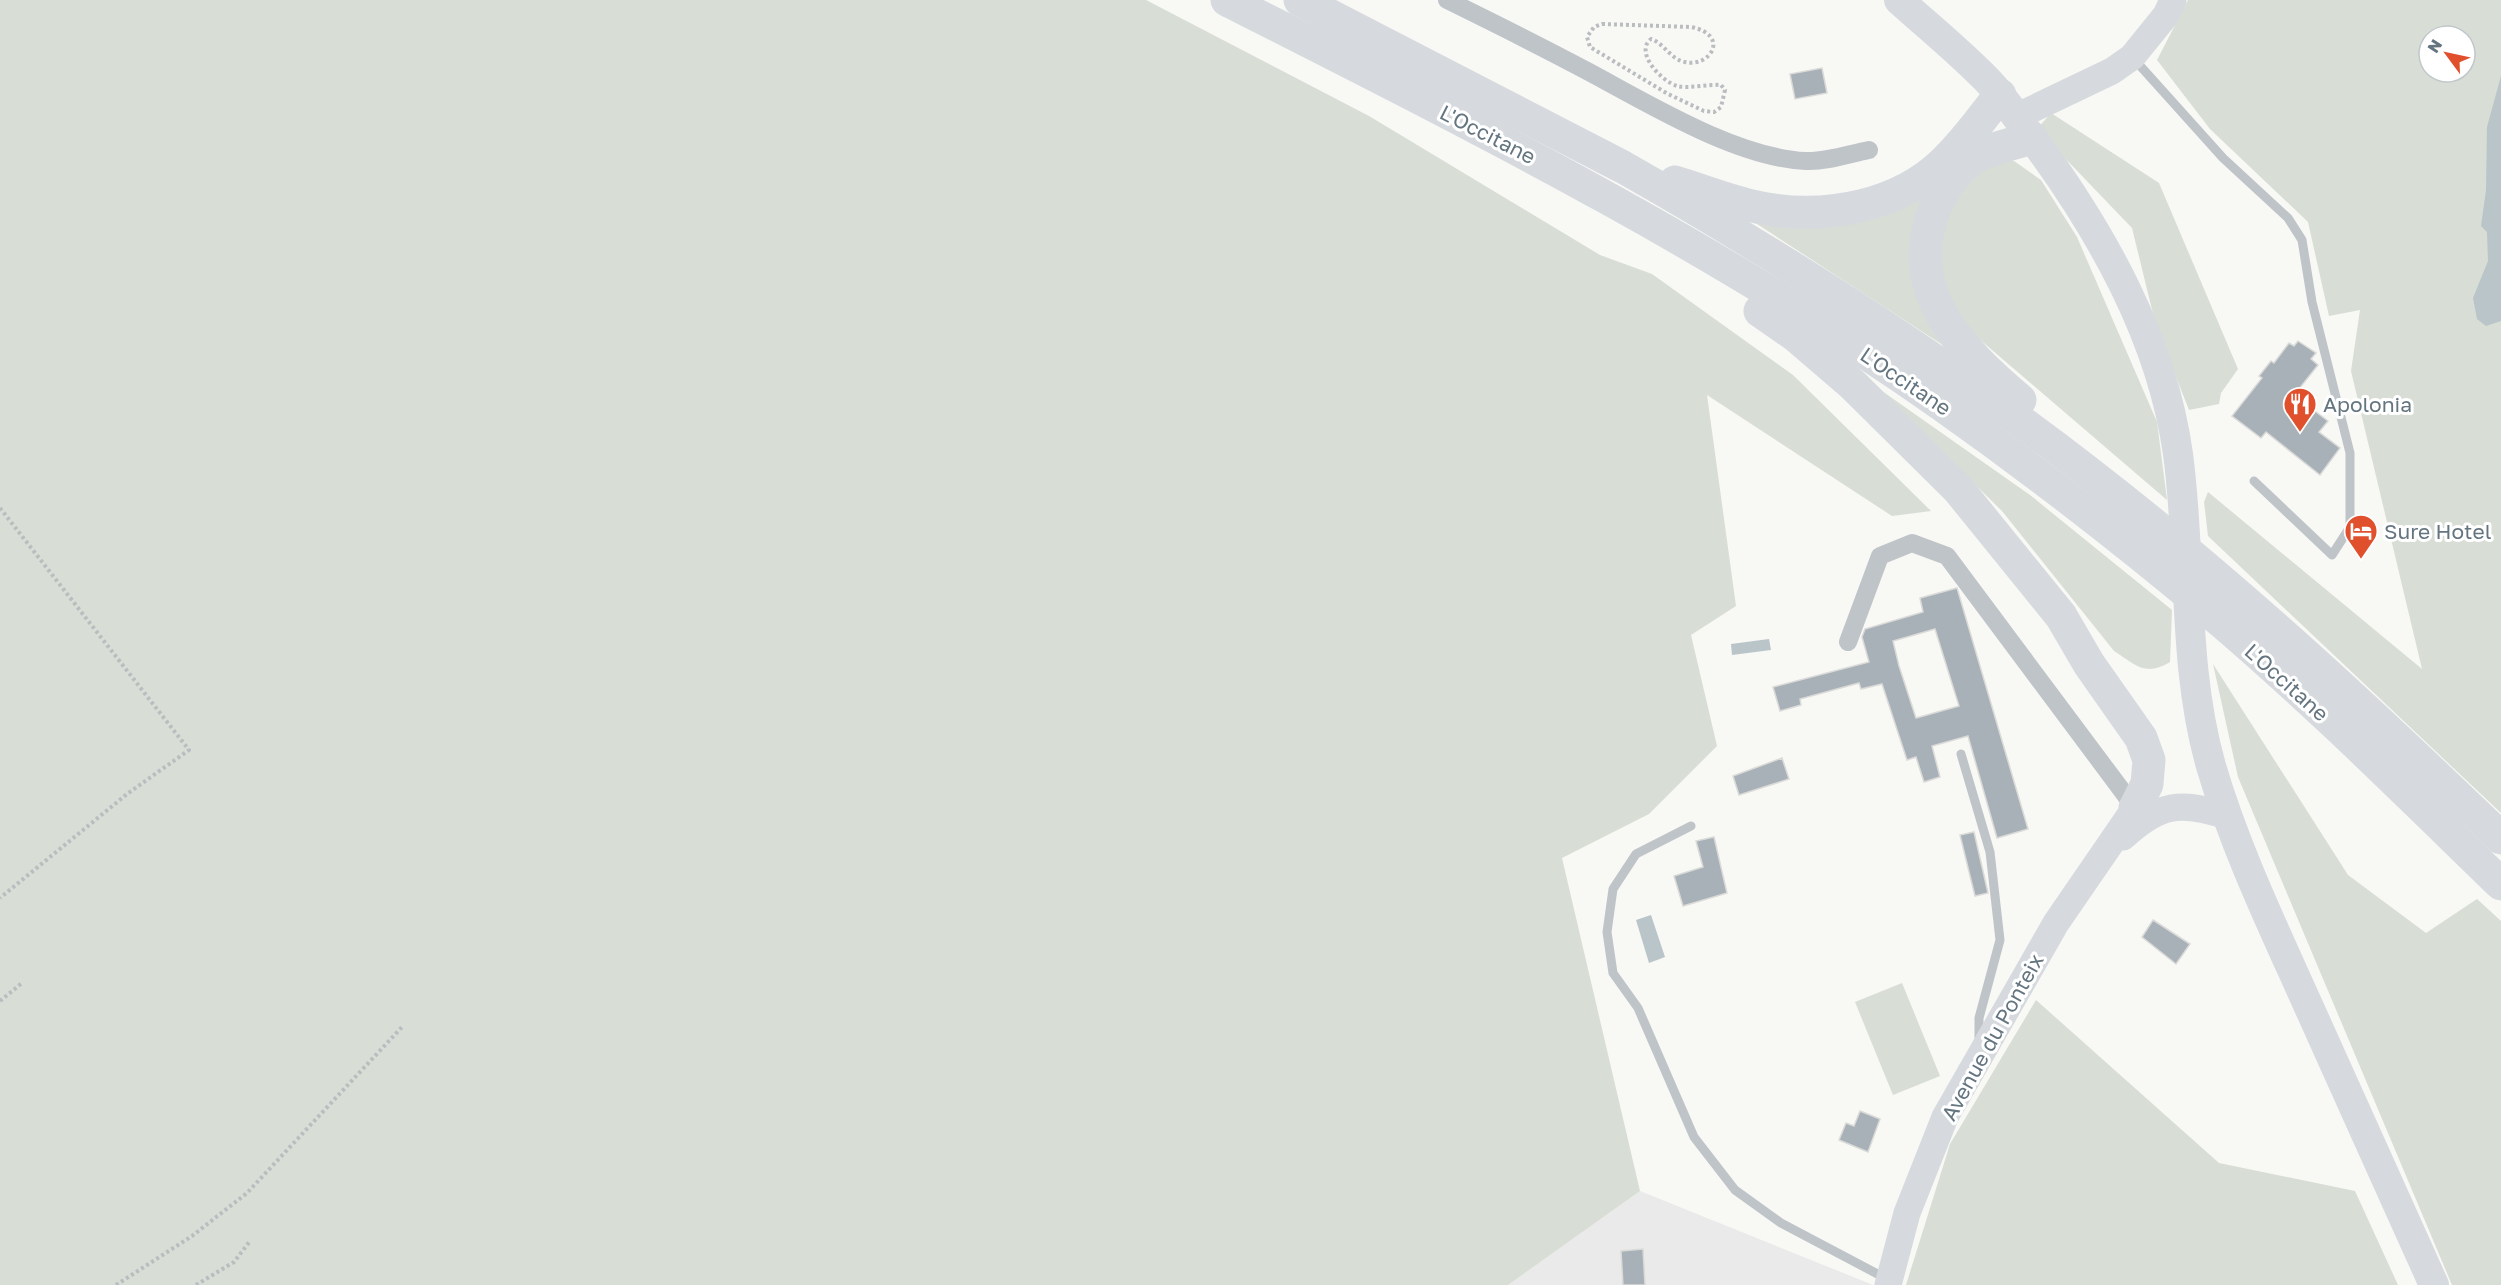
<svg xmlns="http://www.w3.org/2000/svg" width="2501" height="1285" font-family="'Golos Text',sans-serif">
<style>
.built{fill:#e9eae9}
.green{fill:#d8ddd5;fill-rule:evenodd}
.water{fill:#b9c5c9}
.building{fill:#a8b1b7;stroke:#dadad8;stroke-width:1.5;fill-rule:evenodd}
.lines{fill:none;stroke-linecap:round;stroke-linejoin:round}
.path{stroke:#babdc0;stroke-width:4;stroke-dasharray:3 3;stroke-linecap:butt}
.lane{stroke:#bfc4c8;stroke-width:9}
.street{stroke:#bfc4c8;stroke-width:18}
.secondary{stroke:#d6dade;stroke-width:27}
.primary{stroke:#d6dade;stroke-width:30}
.highway{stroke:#d6dade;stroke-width:33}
.labels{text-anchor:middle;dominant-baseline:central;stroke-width:6;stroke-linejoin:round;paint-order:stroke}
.street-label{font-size:21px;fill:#647580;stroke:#fff}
.poi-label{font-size:21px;fill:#647580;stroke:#fff;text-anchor:start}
</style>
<rect width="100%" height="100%" fill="#f8f8f5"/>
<path class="built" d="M1640,1191L1873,1285H1508Z"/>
<g class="green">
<path d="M0,0H1146L1369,116L1600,255L1652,274L1793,375L1931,511L1892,516L1707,395L1736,606L1691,635L1717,746L1649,814L1562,858L1640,1191L1508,1285H0Z"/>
<path d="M2188,0H2501V813L2208,536L2204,502L2208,492L2422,669L2351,371L2360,310L2329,316L2308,222L2210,129L2157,60ZM2429,36H2465V72H2429Z"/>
<path d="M2051,113L2159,183L2238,369L2221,393L2219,404L2189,410L2156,326L2132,228L2037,129Z"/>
<path d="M1988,158L2014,161L2041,180L2077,237L2157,422L2167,500L1964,326L1934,265L1948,198Z"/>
<path d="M1938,178L1914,231L1955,353L1734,209L1814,226Z"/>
<path d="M1845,365L2030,495L2172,610L2170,662C2145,677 2136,665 2114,651L2002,511L1933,443Z"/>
<path d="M2213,664L2348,875L2426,933L2477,899L2501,921V1285H2452L2238,777Z"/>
<path d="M1902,983L1940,1076L1893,1095L1855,1002Z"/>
<path d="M2036,1000L2219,1163L2355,1191L2398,1285H1906L1950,1144Z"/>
</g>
<g class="water">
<path d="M2501,76V321L2486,326L2477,319L2473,298L2488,261L2487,232L2481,226L2486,190L2487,127Z"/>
<path d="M1769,639L1771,650L1732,655L1731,644Z"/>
<path d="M1651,915L1665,957L1649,963L1636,920Z"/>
</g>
<g class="building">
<path d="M1822,68L1827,93L1795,99L1790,74Z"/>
<path d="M2298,341L2316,353L2311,359L2318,365L2294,395L2328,421L2319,432L2340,448L2320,475L2266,432L2261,438L2232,416L2262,378L2259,376L2271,361L2274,363L2289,343L2294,346Z"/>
<path d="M1957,588L2028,829L1997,838L1968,736L1932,746L1940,777L1924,782L1916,757L1907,760L1882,684L1861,689L1859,683L1800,699L1801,705L1780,711L1773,687L1869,662L1862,637L1865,629L1923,612L1920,598ZM1935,629L1959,706L1916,718L1899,666L1893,641Z"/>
<path d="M1782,758L1789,779L1739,795L1733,776Z"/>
<path d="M1974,832L1988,893L1975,896L1960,835Z"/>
<path d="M1714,837L1727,893L1683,906L1674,876L1703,867L1696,841Z"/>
<path d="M2153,920L2190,944L2176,964L2142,937Z"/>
<path d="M1860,1111L1880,1119L1868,1152L1839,1140L1846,1123L1854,1126Z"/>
<path d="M1643,1249L1645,1285H1623L1621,1251Z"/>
</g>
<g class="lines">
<g class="path">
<path d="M1602,24L1691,27C1731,35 1710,68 1685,62C1670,59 1665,44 1651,39C1634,52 1661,81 1677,86C1689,89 1707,84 1721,85L1725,90L1721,107L1714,112L1704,111L1668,94L1590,47L1587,37L1594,27Z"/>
<path d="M0,508L189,750L127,794L0,898"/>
<path d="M0,1001L22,983"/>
<path d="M116,1285L192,1236L247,1193L402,1027"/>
<path d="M196,1285L234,1262L250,1241"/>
</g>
<g class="lane">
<path d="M2134,59L2223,158L2288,218L2302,240L2312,302L2350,453V527L2332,555L2254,481"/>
<path d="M1961,754L1990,852L2000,940L1979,1018V1041"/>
<path d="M1691,826L1636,854L1613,889L1607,932L1613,973L1638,1008L1694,1137L1735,1190L1781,1223L1887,1279"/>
</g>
<g class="street">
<path d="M1447,0C1494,23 1542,47 1589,72C1649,104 1737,158 1806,161C1826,162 1849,154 1869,150"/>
<path d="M1848,642L1880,556L1912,543L1947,556L2135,808"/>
</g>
<g class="secondary">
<path d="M2016,117L2112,71L2132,57L2166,15L2173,0"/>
<path d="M2123,837C2160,803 2180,801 2227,816"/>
<path d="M1888,1285L1907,1213L1945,1117L2056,923L2135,808"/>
</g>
<path class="primary" d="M1899,0C1929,27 1961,53 1989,82C2005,99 2018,120 2033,139C2101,231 2162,338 2178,454C2192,557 2182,665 2211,766C2235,848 2273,927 2308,1005C2350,1098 2392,1192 2434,1285"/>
<g class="highway">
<path d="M1227,0C1471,124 1718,247 1942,405C2034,470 2123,539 2209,611C2311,697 2405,791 2501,884"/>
<path d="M1300,0L1623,167C1783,258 1939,357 2084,469C2232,583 2367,709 2501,838"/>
<path d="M1675,182C1705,191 1736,204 1767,209C1827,219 1899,206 1944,162C1965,142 1982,118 2000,95"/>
<path d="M1760,311L1796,336L1853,385L1958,489L2061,616L2089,664L2141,738L2149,760L2147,784L2135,808"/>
<path d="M2020,400C1961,350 1900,290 1936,206C1945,186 1957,168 1976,157C1994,147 2013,144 2032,138"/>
</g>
</g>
<defs>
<g id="restaurant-pin" transform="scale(1.725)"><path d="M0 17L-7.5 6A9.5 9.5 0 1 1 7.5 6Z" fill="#e1502d" stroke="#fff"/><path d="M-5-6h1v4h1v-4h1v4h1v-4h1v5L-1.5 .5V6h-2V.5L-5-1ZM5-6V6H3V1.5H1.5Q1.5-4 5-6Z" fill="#fff"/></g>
<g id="hotel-pin" transform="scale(1.725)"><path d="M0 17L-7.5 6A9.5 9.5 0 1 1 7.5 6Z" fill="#e1502d" stroke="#fff"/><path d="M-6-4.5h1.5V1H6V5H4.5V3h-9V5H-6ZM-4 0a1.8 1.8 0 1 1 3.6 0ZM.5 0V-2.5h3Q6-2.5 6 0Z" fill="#fff"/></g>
</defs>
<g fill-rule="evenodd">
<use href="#restaurant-pin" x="2300" y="404"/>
<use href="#hotel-pin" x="2361" y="531"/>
</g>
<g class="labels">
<g class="street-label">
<text transform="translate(1488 134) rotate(27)">L'Occitane</text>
<text transform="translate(1906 381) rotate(34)">L'Occitane</text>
<text transform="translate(2287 682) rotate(42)">L'Occitane</text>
<text transform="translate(1992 1037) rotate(-61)">Avenue du Ponteix</text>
</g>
<g class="poi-label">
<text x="2323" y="404">Apolonia</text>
<text x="2384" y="531">Sure Hotel</text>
</g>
</g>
<g transform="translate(2447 54) rotate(303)"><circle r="28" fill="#ffffff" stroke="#c1c8cc" stroke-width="1.5"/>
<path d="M0-4.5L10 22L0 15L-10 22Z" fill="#e1502d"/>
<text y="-9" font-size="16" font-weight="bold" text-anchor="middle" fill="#647580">N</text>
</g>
</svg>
